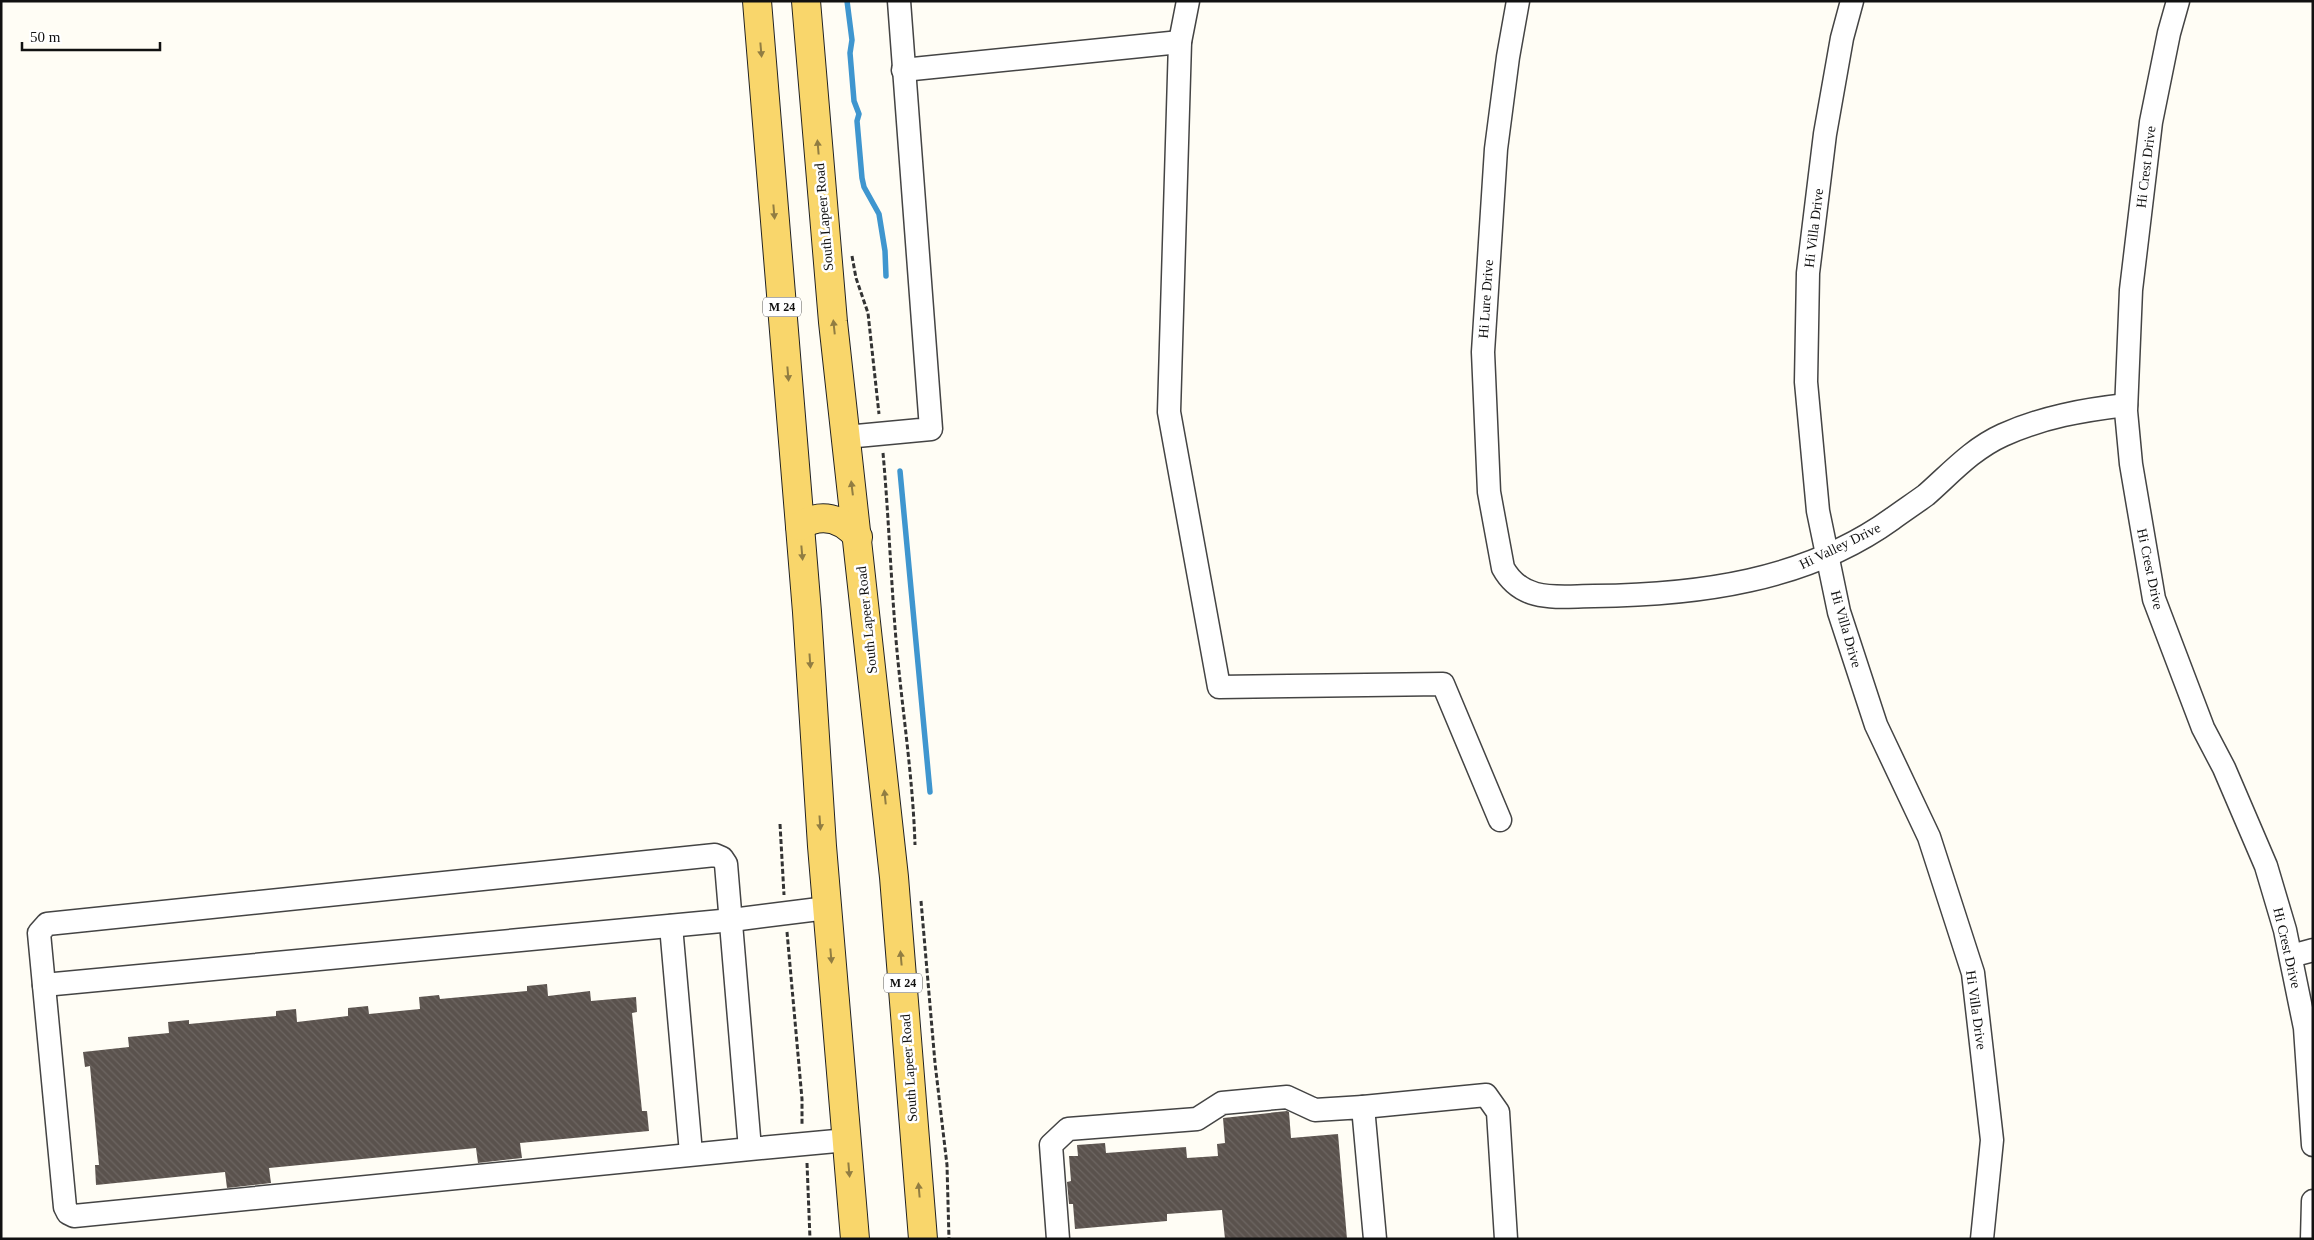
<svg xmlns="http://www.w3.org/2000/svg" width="2314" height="1240" font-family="Georgia,serif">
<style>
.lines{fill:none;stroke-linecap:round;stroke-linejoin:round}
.stream{stroke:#3f96cf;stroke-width:5.5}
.building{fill:url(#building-back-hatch)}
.minor-casing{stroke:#444;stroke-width:25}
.major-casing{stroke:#222;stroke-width:30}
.path{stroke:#333;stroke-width:3;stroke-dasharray:5 2.5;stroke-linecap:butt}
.minor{stroke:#fff;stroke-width:22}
.major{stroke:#f9d66b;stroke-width:28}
.oneway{fill:#917d42}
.labels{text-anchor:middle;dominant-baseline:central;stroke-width:5;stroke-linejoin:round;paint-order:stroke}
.shield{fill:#fff;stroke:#585858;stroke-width:1}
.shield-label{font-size:12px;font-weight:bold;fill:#111}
.street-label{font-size:14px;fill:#111;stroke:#fff}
</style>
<defs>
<pattern id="building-back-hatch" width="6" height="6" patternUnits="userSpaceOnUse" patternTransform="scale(1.25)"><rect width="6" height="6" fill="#5a524d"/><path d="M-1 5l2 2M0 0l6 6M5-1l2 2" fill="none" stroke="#6d6662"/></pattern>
</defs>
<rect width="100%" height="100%" fill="#fffdf5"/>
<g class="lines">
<g class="stream">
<path d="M847,1L852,40L850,53L854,101L859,114L857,121L862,178L864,187L879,214L885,251L886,276"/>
<path d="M900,471L930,792"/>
</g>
</g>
<g class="building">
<path d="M547,984L548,996L590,991L591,1001L636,997L637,1012L632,1013L642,1111H647L649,1131L520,1143L522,1158L478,1163L476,1148L269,1168L271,1183L227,1188L225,1172L96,1185L95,1165H99L90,1066L85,1067L83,1052L129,1047L128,1037L169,1033L168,1022L189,1020V1024L276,1016V1011L296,1009L297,1022L348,1016V1008L368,1006L369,1014L420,1009L419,997L439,995L440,999L527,991V986Z"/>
<path d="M1287,1111L1289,1112L1291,1138L1338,1134L1347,1239H1225L1222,1210L1167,1214V1221L1075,1229L1073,1204H1069L1067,1182L1071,1181L1069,1156H1078L1077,1145L1105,1143L1106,1153L1186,1147L1187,1158L1218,1156L1217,1144L1225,1143L1223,1118Z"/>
</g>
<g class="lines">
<g class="minor-casing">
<g id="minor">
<path d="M1188,1L1180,42L1169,412L1219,687L1443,684L1500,820"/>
<path d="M1518,1L1508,57L1496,149L1483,352L1489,492L1503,568C1523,604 1559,596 1594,596C1697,595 1806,581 1892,519C1903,511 1915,503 1926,495C1951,473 1972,449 2003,435C2043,417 2083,410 2126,405"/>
<path d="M1852,1L1842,38L1825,134L1808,273L1806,382L1818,511L1839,612L1876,725L1929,837L1973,973L1992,1140L1982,1239"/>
<path d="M2178,1L2169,33L2151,122L2131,290L2126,411L2131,464L2154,599L2203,728L2224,768L2266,866L2285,930L2305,1028L2313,1145"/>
<path d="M903,70L1180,42"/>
<path d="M846,437L931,429L899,1"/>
<path d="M671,926L691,1153"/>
<path d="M2291,956L2313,950"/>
<path d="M44,985L732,920L827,908"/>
<path d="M1363,1107L1486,1095L1498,1112L1506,1239"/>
<path d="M750,1149L74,1216L68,1213L65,1207L39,933L47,924L715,855L722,858L726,864L750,1149L847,1140"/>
<path d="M1058,1239L1051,1145L1068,1129L1197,1119L1222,1103L1287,1097L1315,1110L1363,1107L1375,1239"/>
<path d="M2312,1239L2313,1201"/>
</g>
</g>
<g class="major-casing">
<g id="major">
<path d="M757,1L807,612L822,846L855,1239"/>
<path d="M806,1L833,322L894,877L923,1239"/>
<path d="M800,526C821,512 842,518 858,537"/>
</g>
</g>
<g class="path">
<path d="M852,256L856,278L868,313L879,414"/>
<path d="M883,453C889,519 891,585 897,651C903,715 913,780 915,845"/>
<path d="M780,824L784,895"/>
<path d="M921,901L935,1063L947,1165L949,1239"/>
<path d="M787,932L802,1099V1125"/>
<path d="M807,1163L810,1239"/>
</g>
<use href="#minor" class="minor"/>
<use href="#major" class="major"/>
</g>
<defs><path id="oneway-solid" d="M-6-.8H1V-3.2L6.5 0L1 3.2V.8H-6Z" transform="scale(1.25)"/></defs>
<g class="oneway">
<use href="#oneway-solid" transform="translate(761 50) rotate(85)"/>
<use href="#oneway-solid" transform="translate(818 147) rotate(-95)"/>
<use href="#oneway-solid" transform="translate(774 212) rotate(85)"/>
<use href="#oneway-solid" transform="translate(834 327) rotate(-96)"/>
<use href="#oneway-solid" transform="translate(788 374) rotate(85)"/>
<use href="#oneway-solid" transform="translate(852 488) rotate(-97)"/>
<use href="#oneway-solid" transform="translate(802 553) rotate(85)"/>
<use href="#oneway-solid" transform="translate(810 661) rotate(86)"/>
<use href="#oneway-solid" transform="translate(885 797) rotate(-96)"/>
<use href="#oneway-solid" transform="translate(820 823) rotate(86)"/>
<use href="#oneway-solid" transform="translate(831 956) rotate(85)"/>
<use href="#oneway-solid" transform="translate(901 958) rotate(-95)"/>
<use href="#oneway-solid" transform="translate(849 1170) rotate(85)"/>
<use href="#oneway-solid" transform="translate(919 1190) rotate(-95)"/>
</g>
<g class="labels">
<g class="shield">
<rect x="763" y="297.5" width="38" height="19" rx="4"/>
<rect x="884" y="973.5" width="38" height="19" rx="4"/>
</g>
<g class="shield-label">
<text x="782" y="307">M 24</text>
<text x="903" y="983">M 24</text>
</g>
<g class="street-label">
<text transform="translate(2146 167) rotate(-83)">Hi Crest Drive</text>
<text transform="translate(824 217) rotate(-95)">South Lapeer Road</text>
<text transform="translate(1814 228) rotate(-83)">Hi Villa Drive</text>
<text transform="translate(1486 299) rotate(-86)">Hi Lure Drive</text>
<text transform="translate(1840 546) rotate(-26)">Hi Valley Drive</text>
<text transform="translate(2150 569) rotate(78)">Hi Crest Drive</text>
<text transform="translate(867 620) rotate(-96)">South Lapeer Road</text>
<text transform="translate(1846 629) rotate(74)">Hi Villa Drive</text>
<text transform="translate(2287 948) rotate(77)">Hi Crest Drive</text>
<text transform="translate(1976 1010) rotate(82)">Hi Villa Drive</text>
<text transform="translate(909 1068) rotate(-94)">South Lapeer Road</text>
</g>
</g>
<rect width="2314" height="1240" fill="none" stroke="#111111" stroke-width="5"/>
<path d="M22 42v8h138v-8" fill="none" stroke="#111111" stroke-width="2.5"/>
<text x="30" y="42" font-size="15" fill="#111111" stroke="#ffffff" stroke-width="4" paint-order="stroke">50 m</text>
</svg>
